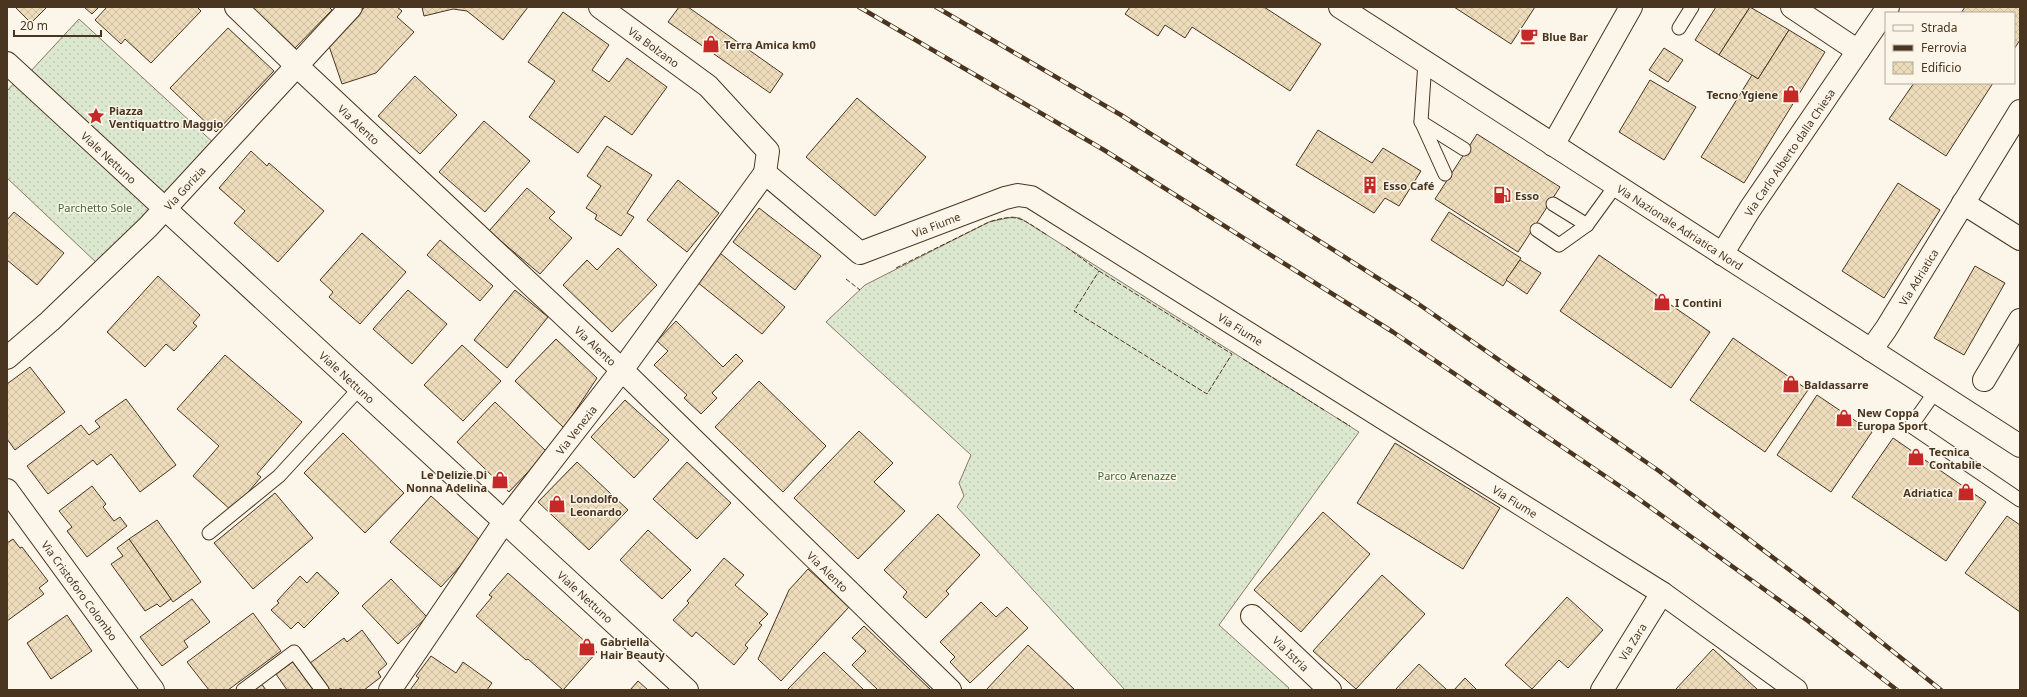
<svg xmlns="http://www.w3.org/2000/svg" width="2027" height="697" font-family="'Noto Sans',sans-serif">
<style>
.grass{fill:url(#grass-dots);stroke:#887966}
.building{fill:url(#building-cross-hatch);stroke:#4a3520}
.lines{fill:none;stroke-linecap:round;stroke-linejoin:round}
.lane-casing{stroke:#4a3520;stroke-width:15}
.street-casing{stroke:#4a3520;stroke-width:24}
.secondary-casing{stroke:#4a3520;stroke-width:24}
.lane{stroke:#fbf6e9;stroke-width:13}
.street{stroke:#fbf6e9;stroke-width:22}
.secondary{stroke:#fbf6e9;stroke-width:22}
.rail-casing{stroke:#4a3520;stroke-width:4.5}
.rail{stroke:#fbf6e9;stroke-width:3;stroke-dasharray:9;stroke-linecap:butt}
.fence{stroke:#4a3520;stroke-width:1;stroke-dasharray:5 2;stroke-linecap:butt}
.labels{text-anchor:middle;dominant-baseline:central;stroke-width:3;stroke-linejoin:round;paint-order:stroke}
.poi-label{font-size:11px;font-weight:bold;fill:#4a3520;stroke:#fbf6e9;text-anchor:start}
.street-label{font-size:11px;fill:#4a3520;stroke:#fbf6e9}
.park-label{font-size:11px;fill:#436837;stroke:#fbf6e9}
</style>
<defs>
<pattern id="grass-dots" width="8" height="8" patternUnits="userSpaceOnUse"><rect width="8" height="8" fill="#dce7d0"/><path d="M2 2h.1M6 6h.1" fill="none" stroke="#bec7b2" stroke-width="1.8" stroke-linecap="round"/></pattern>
<pattern id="building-cross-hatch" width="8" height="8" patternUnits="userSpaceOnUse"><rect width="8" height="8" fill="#ecdcbc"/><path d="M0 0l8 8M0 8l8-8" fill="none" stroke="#ccbda1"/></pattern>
</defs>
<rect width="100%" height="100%" fill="#fbf6e9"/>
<g class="grass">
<path d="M79,19L217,146L167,200L29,73Z"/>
<path d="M16,81L157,209L99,265L7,178V91Z"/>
<path d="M1012,217L1020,218L1359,432L1219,625L1289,688L1287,690H1125L957,507L964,496L959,483L971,455L826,322L865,285L989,222Z"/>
</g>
<g class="building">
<path d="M15,7H47L31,23Z"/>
<path d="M84,7H99L92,14Z"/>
<path d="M107,7H197L201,11L151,63L125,39L121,44L95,20Z"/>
<path d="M251,7H329L332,10L294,49Z"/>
<path d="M365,7H397L402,11L397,17L414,32L376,73L342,84L329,46Z"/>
<path d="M422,7H528L503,40L467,11L453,9L424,16Z"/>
<path d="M679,7H688L783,74L770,93L668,22Z"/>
<path d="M1130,7H1264L1321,44L1290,91L1192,27L1185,38L1165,25L1158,36L1125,14Z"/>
<path d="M1454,7H1535L1511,44Z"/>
<path d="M1716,7H1750L1719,55L1695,40Z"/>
<path d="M1750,7L1789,30L1758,79L1719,55Z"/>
<path d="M1965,7H2020V40L2014,49V13H1961Z"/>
<path d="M563,12L609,45L592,70L609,82L627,58L667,87L632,135L605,116L578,153L529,117L555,81L528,62Z"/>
<path d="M228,28L274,71L216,132L170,88Z"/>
<path d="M1789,30L1825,52L1744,183L1701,157L1752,75L1758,79Z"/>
<path d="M1664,48L1683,60L1668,82L1649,70Z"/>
<path d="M415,76L457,115L420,154L378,116Z"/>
<path d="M1650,80L1696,107L1664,160L1619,132Z"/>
<path d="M1914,83H1993L1946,156L1889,119Z"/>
<path d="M857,98L926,157L875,216L806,157Z"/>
<path d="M484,121L530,161L485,212L439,172Z"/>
<path d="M1318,130L1372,163L1383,148L1421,171L1399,206L1385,198L1374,213L1296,165Z"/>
<path d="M1477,134L1560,187L1518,252L1435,199Z"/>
<path d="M607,146L652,175L627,213L634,217L621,236L595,219L597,215L586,208L601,186L587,176Z"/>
<path d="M251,151L267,166L269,163L324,211L278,262L234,223L245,211L219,188Z"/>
<path d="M678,180L719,213L687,252L647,220Z"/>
<path d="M1898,183L1940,210L1884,298L1842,271Z"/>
<path d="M527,188L555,212L549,218L572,238L540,274L489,231Z"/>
<path d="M759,208L821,256L795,290L733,242Z"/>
<path d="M14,212L64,253L37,285L7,260V220Z"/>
<path d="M1449,212L1521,258L1503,286L1431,240Z"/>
<path d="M362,233L406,272L360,324L329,297L333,292L320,280Z"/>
<path d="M440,240L493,286L480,301L427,255Z"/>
<path d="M618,248L657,285L612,332L563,285L587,260L597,270Z"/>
<path d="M720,253L785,307L762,334L697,282Z"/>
<path d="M1599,255L1710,332L1671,388L1560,311Z"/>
<path d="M1520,260L1541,273L1527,294L1506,280Z"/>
<path d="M1975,266L2005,283L1964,355L1934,338Z"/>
<path d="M158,276L200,315L193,323L197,326L174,351L166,344L145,367L107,332Z"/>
<path d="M408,290L447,324L412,364L373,329Z"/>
<path d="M515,290L548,317L507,368L474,340Z"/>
<path d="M676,321L723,367L736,354L743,361L712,393L717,398L701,414L684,398L687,395L654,365L668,351L657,341Z"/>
<path d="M1733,338L1808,390L1765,452L1690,400Z"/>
<path d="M556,339L597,378L564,428L515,381Z"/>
<path d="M462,345L501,381L463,421L424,385Z"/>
<path d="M225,355L302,422L257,474L261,477L232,511L193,476L219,446L177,409Z"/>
<path d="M30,367L65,412L15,450L7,439V384Z"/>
<path d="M759,381L826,446L783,492L715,427Z"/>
<path d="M1817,395L1872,432L1831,492L1777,455Z"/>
<path d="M126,399L176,465L140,492L111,454L97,465L93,460L48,494L27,466L81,425L89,435L100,427L95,421Z"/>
<path d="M625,400L669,440L634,478L591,437Z"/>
<path d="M495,402L547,452L509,492L457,442Z"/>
<path d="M859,431L893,463L874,482L905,511L858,559L794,498Z"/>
<path d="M343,433L404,493L365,533L304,473Z"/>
<path d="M1893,438L1986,502L1946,561L1852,497Z"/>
<path d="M1395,443L1500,508L1463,569L1357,503Z"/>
<path d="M577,462L628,510L589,550L538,502Z"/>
<path d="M687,462L731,503L697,539L653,499Z"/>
<path d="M92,486L106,504L103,507L114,521L120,517L127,526L87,557L67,531L72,527L59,511Z"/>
<path d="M275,493L313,538L253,589L214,543Z"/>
<path d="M431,496L482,542L441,587L390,542Z"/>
<path d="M1323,512L1370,554L1301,632L1254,590Z"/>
<path d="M938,514L980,555L946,591L949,594L926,618L903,597L907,592L884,570Z"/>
<path d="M2007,516L2020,525V612L1965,573Z"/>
<path d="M157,520L201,582L173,602L129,539Z"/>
<path d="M648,530L691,570L662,599L620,560Z"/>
<path d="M13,539L20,548L22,547L48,581L39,588L44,594L7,621V543Z"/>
<path d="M129,539L171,599L160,607L157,604L145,611L111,564L123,556L117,548Z"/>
<path d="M724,558L744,575L735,585L768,614L759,623L762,625L745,645L748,648L734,665L696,632L692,637L673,620L689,603L687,601Z"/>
<path d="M808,569L849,607L781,681L758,659L789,590Z"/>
<path d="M317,572L339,593L304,628L298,622L291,629L271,610L279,603L277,601L300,576L307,583Z"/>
<path d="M508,573L597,652L563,690L528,659L526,660L476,616L492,597L489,595Z"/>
<path d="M1382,575L1425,614L1356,689L1313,651Z"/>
<path d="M391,579L427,617L398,644L362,606Z"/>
<path d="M1567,597L1603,630L1568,668L1559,660L1532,689L1505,665Z"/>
<path d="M192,599L210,622L184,641L188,647L162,666L140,637Z"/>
<path d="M981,602L996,617L1007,607L1028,628L970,683L950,662L955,657L940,642Z"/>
<path d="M253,613L281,651L228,690H209L187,662Z"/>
<path d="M67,615L92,651L51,679L27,643Z"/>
<path d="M864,626L931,690H878L852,665L866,651L852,638Z"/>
<path d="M362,630L387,664L378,672L381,677L364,690H342L341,688L338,690H330L310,663L344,638L347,642Z"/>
<path d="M1028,645L1075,690H986Z"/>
<path d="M1713,649L1758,690H1675Z"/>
<path d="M824,652L864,690H787Z"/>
<path d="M431,656L456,673L463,662L492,683L487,690H410L419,678L416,676Z"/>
<path d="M294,661L315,690H287L276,674Z"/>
<path d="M1419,664L1447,690H1395Z"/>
<path d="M1465,678L1477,690H1454Z"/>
<path d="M638,681L648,690H630Z"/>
<path d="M261,683L266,690H251Z"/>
</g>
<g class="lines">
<g class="lane-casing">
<g id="lane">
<path d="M1679,28L1692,7"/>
<path d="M1425,62L1421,121L1445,174"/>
<path d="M1421,122L1464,149"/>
<path d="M1553,204L1587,225"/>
<path d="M1537,230L1559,245L1587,225L1616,185"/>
<path d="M1935,392L1911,426L2020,500"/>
<path d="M209,533L279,476L359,389"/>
<path d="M243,690L294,652L322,690"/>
</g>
</g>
<g class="street-casing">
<g id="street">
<path id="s1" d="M236,7L296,65L622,370L950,690"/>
<path id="s2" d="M600,7L708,86L768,151L765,173L860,253L1005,198L1018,195L1031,197L1662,593L1796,690"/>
<path d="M1792,7L1858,51"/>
<path id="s3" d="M7,63L687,690"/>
<path d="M1553,145L1631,7"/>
<path d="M1963,203L2020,239"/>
<path id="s4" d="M1722,254L1750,209L1888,7"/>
<path id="s5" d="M1871,350L1886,329L2020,111"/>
<path id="s6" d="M7,358L50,321L148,227L351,7"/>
<path d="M1984,380L2020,320"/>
<path id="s7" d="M7,490L153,690"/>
<path id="s8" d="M1252,616L1330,690"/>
<path id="s9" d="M390,690L504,522L622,370L765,173"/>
<path id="s10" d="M1602,690L1662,593"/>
</g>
</g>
<g class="secondary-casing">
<g id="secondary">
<path id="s11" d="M1340,7L2020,446"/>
</g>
</g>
<use href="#lane" class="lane"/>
<use href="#street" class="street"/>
<use href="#secondary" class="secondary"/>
<g class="rail-casing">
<g id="rail">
<path d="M859,7L1104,150L1393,332L1636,497L1808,621L1897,690"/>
<path d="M936,7L1121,115L1417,303L1659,471L1829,600L1941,690"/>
</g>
</g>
<use href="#rail" class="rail"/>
<g class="fence">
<path d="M1066,247L1099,271"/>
<path d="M896,268L989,222C1019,212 1023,220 1047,235"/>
<path d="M1099,271L1232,354L1207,394L1074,311Z"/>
<path d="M846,279L860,290"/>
<path d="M1243,359L1324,410"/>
<path d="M1337,418L1350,426"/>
</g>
</g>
<defs>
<g id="cafe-bare" transform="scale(1.38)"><path d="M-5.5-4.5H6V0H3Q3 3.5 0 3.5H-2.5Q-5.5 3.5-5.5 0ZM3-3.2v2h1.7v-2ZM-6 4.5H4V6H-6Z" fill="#c62828" stroke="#fbf6e9" stroke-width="2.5" paint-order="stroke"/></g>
<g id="shop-bare" transform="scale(1.38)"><path d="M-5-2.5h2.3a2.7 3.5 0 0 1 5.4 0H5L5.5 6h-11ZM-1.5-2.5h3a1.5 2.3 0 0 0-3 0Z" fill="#c62828" stroke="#fbf6e9" stroke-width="2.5" paint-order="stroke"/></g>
<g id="sight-bare" transform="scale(1.38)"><path d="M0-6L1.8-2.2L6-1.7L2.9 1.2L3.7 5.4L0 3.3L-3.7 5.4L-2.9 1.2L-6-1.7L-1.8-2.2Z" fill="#c62828" stroke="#fbf6e9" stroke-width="2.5" paint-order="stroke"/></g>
<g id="building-bare" transform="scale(1.38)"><path d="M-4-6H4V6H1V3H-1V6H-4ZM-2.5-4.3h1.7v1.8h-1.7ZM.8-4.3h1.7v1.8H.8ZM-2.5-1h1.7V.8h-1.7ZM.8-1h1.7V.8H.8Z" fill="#c62828" stroke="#fbf6e9" stroke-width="2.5" paint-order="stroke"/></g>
<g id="fuel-bare" transform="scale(1.38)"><path d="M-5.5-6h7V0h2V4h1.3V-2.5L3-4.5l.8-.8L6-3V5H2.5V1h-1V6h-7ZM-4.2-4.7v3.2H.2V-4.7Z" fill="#c62828" stroke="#fbf6e9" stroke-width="2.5" paint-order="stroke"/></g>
</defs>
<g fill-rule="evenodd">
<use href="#cafe-bare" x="1529" y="36"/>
<use href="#shop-bare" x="711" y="44"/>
<use href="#shop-bare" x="1791" y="94"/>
<use href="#sight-bare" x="96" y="116"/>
<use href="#building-bare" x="1370" y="185"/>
<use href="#fuel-bare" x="1502" y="195"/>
<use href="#shop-bare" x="1662" y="302"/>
<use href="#shop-bare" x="1791" y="384"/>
<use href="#shop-bare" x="1844" y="418"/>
<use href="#shop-bare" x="1916" y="457"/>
<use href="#shop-bare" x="500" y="480"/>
<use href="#shop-bare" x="1966" y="492"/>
<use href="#shop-bare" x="557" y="504"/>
<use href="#shop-bare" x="587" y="647"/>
</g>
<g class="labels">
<g class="poi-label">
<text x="1542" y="36">Blue Bar</text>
<text x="724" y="44">Terra Amica km0</text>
<text x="1778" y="94" text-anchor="end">Tecno Ygiene</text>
<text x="109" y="110">Piazza<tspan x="109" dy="13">Ventiquattro Maggio</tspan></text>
<text x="1383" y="185">Esso Café</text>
<text x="1515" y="195">Esso</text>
<text x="1675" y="302">I Contini</text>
<text x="1804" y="384">Baldassarre</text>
<text x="1857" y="412">New Coppa<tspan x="1857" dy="13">Europa Sport</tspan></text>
<text x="1929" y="451">Tecnica<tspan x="1929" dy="13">Contabile</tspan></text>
<text x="487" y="474" text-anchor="end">Le Delizie Di<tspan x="487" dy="13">Nonna Adelina</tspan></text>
<text x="1953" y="492" text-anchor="end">Adriatica</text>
<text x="570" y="498">Londolfo<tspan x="570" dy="13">Leonardo</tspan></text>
<text x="600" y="641">Gabriella<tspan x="600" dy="13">Hair Beauty</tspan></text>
</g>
<g class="street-label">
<text stroke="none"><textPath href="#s2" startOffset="67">Via Bolzano</textPath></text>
<text stroke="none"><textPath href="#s1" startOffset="170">Via Alento</textPath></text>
<text stroke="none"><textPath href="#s4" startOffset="122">Via Carlo Alberto dalla Chiesa</textPath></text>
<text stroke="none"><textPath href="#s3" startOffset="139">Viale Nettuno</textPath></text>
<text stroke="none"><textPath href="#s6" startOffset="246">Via Gorizia</textPath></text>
<text stroke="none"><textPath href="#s2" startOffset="450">Via Fiume</textPath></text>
<text stroke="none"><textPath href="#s11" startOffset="405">Via Nazionale Adriatica Nord</textPath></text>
<text stroke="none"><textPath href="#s5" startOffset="87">Via Adriatica</textPath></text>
<text stroke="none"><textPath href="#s2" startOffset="798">Via Fiume</textPath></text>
<text stroke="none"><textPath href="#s1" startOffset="494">Via Alento</textPath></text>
<text stroke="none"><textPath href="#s3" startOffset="463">Viale Nettuno</textPath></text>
<text stroke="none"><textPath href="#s9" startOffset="320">Via Venezia</textPath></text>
<text stroke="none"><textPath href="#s2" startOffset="1122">Via Fiume</textPath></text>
<text stroke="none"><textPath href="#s1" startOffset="818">Via Alento</textPath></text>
<text stroke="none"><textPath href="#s7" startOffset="124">Via Cristoforo Colombo</textPath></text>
<text stroke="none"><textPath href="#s3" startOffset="787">Viale Nettuno</textPath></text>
<text stroke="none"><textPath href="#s10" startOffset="57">Via Zara</textPath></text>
<text stroke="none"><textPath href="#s8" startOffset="54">Via Istria</textPath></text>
</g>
<g class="park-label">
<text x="95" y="207">Parchetto Sole</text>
<text x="1137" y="475">Parco Arenazze</text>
</g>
</g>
<rect width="2027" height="697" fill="none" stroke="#4a3520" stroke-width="16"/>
<rect x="1885" y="12" width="130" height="72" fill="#fbf6e9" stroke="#b4a999"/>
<rect x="1893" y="25" width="20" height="6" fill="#fbf6e9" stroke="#b4a999"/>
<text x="1921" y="32" font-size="12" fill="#4a3520">Strada</text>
<rect x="1893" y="45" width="20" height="6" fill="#4a3520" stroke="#b4a999"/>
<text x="1921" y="52" font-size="12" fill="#4a3520">Ferrovia</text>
<rect x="1893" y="62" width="20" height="12" fill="url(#building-cross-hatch)" stroke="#b4a999"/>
<text x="1921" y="72" font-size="12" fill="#4a3520">Edificio</text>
<path d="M14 30v6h87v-6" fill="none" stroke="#4a3520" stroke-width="2"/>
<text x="20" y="30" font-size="12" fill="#4a3520" stroke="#fbf6e9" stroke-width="3" paint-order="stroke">20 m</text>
</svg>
